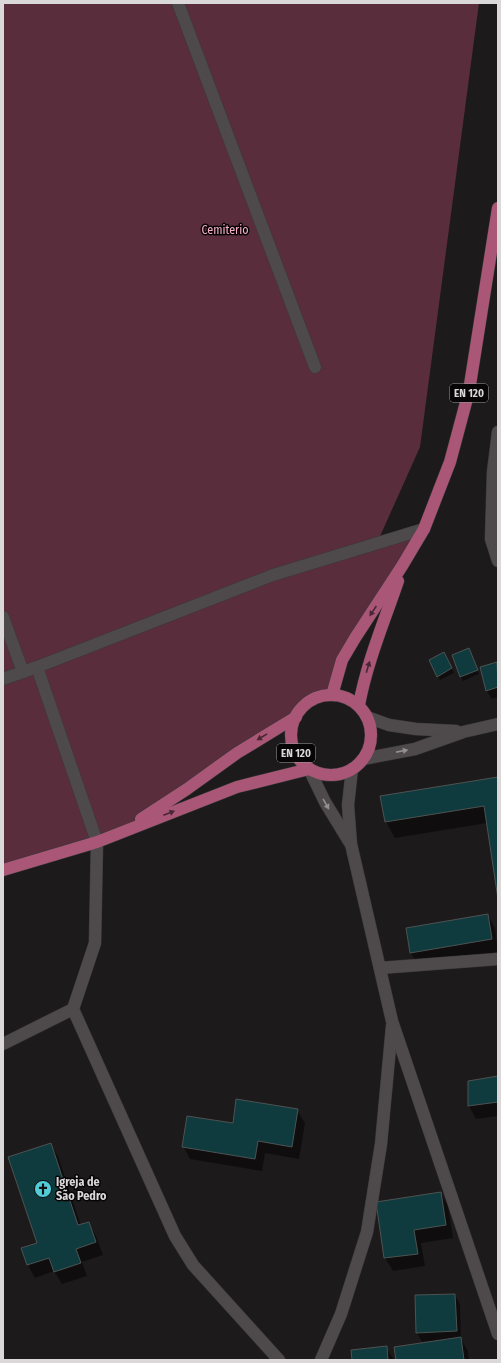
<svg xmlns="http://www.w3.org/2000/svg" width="501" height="1363" font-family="'Fira Sans Condensed',sans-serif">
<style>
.green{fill:#5a2d3d}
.shadow{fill:#0007}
.building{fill:#103b3e;stroke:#4d5252}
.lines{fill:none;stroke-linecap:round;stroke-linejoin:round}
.minor-casing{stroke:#3a3838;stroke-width:13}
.major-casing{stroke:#3a3838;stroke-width:13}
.minor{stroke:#4e494b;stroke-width:12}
.major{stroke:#aa5777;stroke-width:12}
.oneway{fill:#482633}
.oneway2{fill:#949092}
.labels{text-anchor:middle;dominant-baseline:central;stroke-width:3;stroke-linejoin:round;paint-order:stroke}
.shield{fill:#070506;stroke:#9b9999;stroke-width:1}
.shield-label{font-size:11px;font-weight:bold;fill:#dad8d8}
.park-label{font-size:12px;fill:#f7b0c6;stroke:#070506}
.poi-label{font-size:12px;font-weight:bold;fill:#dad8d8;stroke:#070506;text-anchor:start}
</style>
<rect width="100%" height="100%" fill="#1d1a1b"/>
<path class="green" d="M3,3H479L420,447L377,543L424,529L355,638L332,695C313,698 307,702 296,717L120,832L3,870Z"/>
<g class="shadow">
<path d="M471,654L479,674L463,681L461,677Z"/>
<path d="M446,657L454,673L440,680L430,661Z"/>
<path d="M497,663L498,666V697L492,699L486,690Z"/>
<path d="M498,778V892L487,823L395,838L386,822L382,797Z"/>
<path d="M488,915L495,928L498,952L418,966L411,953Z"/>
<path d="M498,1077V1116L476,1119L469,1106Z"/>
<path d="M297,1110L305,1123L299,1159L265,1153L262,1171L190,1159L183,1146L233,1125Z"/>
<path d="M50,1144L58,1156L81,1226L89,1223L96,1236L103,1255L82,1262L87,1276L62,1284L54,1271L35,1278L28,1265L23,1249L38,1244Z"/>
<path d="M441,1193L448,1206L453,1238L421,1243L425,1266L393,1271L385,1258L378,1203Z"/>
<path d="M455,1295L460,1304L461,1339L468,1351L469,1360H397L429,1343V1341L422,1342L417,1333Z"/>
<path d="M386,1348L394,1360H353Z"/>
</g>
<g class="building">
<path d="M469,648L478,670L460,677L452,655Z"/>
<path d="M444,652L452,668L437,677L429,660Z"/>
<path d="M497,662L498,687L486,691L480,667Z"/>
<path d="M498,777V899L484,806L385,822L380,796Z"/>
<path d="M488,914L492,939L410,953L406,928Z"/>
<path d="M498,1076V1102L468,1106V1081Z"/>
<path d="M236,1099L298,1109L292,1147L258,1141L255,1159L182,1147L187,1116L233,1123Z"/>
<path d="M51,1143L78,1225L89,1222L96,1242L76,1249L81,1263L54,1272L49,1258L27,1265L21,1248L37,1243L8,1157Z"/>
<path d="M441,1192L446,1225L414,1230L418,1254L384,1258L376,1202Z"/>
<path d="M455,1294L457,1331L416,1333L415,1295Z"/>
<path d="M461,1337L464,1360H396L394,1347Z"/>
<path d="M387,1346L388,1360H352L351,1350Z"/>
</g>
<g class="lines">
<g class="minor-casing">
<g id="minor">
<path d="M178,3L315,367"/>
<path d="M498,432L493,472L491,539L498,561"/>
<path d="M3,617L23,672"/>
<path d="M37,667L97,842L95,943L73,1009L175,1236L193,1265L279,1360"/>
<path d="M3,679L37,667L273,575L424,529"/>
<path d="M367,717L389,725L416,729L456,731"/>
<path d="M363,759L415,749L463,732L498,724"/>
<path d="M309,769L325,802L350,843"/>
<path d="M352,769L348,805L351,844L392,1021L498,1334"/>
<path d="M380,968L498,959"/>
<path d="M3,1044L73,1009"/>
<path d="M321,1360L341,1314L367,1232L381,1144L392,1026"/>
</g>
</g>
<g class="major-casing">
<g id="major">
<path d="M332,695L342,660L355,638L402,566L424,529L450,462L469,391L498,208"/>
<circle cx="331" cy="735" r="40"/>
<path d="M359,705C367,662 384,622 398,581"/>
<path d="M141,819L187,789L237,753L296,717"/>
<path d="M3,870L97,842L237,787L309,769"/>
</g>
</g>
<use href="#minor" class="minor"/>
<use href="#major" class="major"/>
</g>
<defs><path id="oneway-solid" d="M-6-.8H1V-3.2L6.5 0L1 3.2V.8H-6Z"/></defs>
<g class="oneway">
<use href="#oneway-solid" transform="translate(373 611) rotate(124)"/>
<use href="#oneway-solid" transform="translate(368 667) rotate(-73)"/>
<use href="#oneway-solid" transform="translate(262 737) rotate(149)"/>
<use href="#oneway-solid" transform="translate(169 813) rotate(-21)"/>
</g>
<g class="oneway2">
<use href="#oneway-solid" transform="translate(402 751) rotate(-11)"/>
<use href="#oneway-solid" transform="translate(326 804) rotate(60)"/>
</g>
<defs>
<g id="church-disc" transform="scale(0.9)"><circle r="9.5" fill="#52ccd6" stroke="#070506"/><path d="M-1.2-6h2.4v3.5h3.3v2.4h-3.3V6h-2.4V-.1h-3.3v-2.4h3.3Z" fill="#111"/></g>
</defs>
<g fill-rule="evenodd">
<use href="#church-disc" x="43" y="1189"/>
</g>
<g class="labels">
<g class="shield">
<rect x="450" y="384" width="38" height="18" rx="3"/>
<rect x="277" y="744" width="38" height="18" rx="3"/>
</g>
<g class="shield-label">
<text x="469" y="393">EN 120</text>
<text x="296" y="753">EN 120</text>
</g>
<g class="park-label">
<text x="225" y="230">Cemiterio</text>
</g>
<g class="poi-label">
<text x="56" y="1182">Igreja de<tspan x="56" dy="14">São Pedro</tspan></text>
</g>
</g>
<rect width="501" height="1363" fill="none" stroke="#dad8d8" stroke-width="8"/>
</svg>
